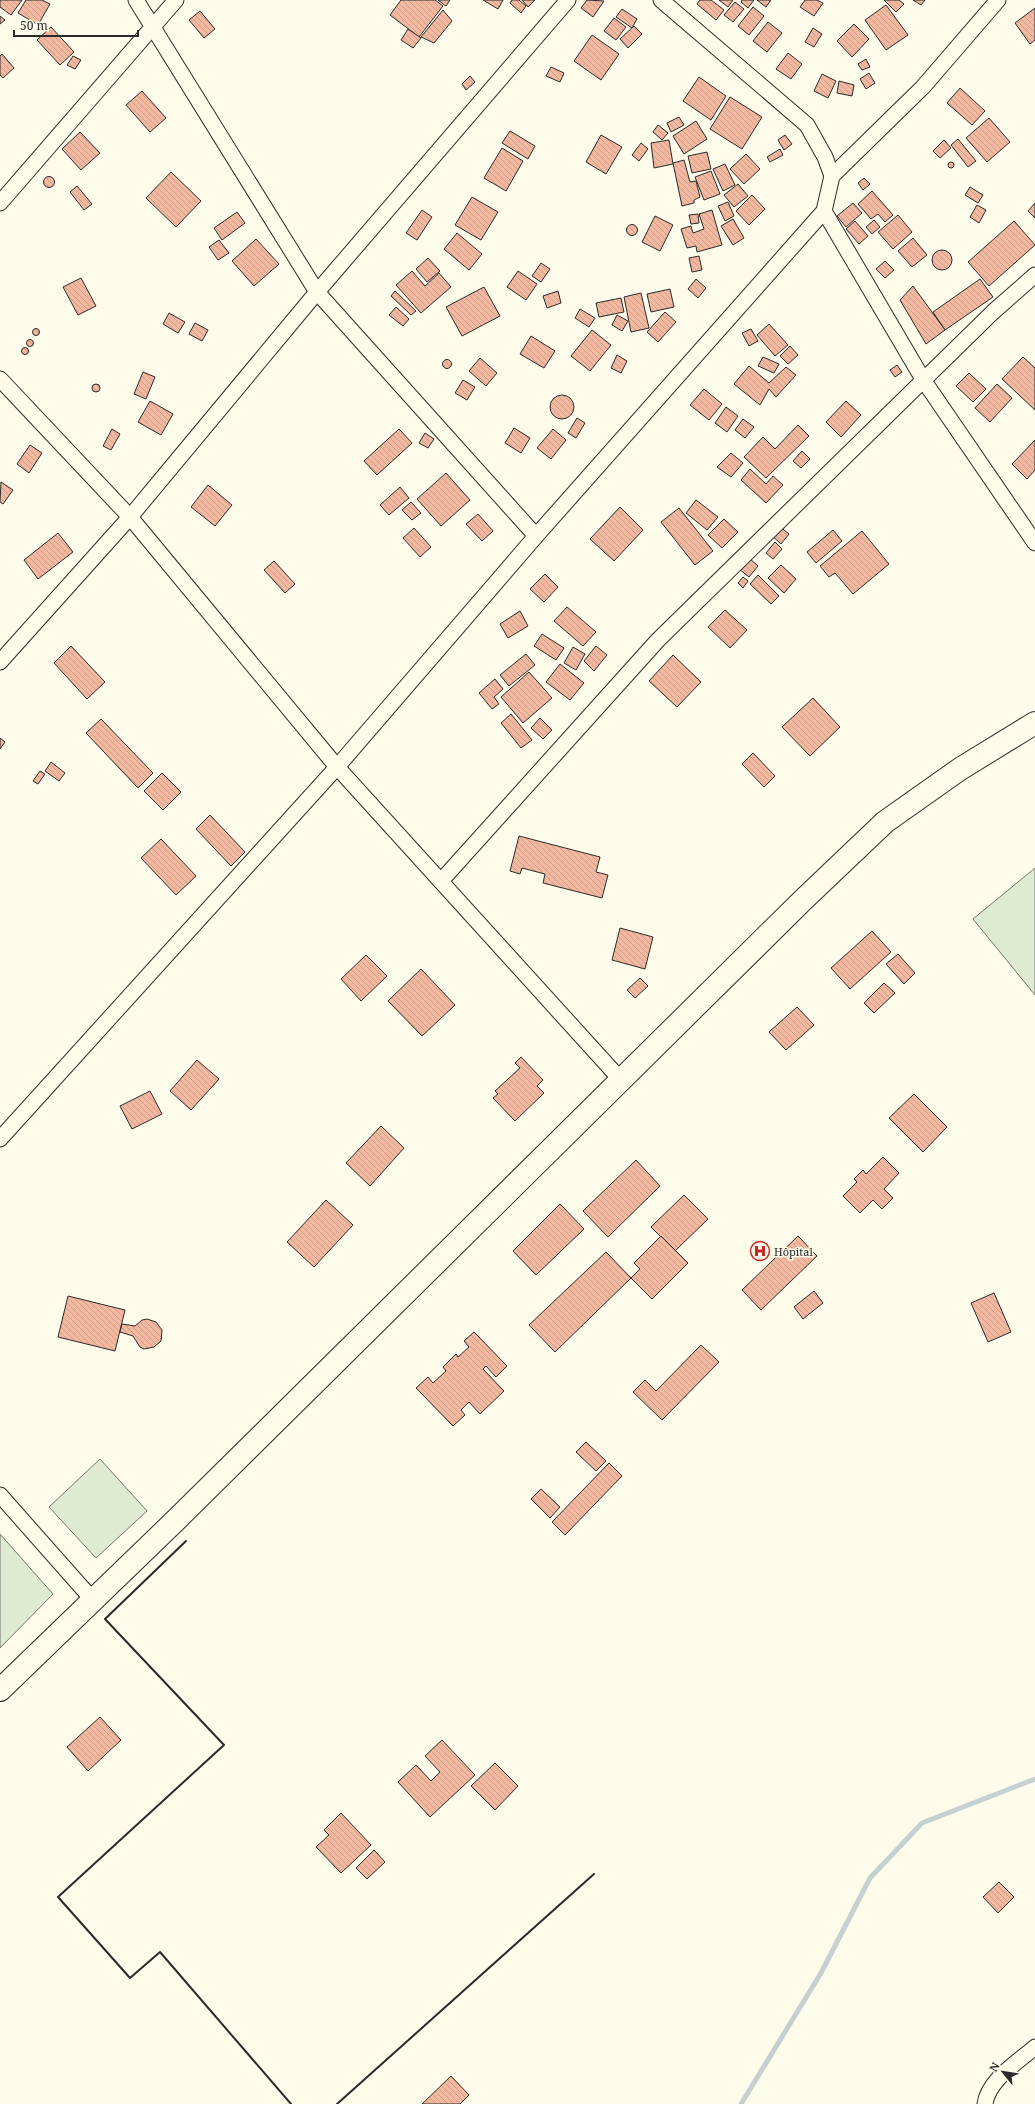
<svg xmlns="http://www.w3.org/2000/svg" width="1035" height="2104" font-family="'Noto Serif',serif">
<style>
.garden{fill:#deebd1;stroke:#74746e}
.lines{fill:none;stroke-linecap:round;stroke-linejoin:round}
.stream{stroke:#c7d0d0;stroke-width:5}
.building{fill:url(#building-back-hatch);stroke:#2b2b2b}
.minor-casing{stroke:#2b2b2b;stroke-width:17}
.primary-casing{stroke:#2b2b2b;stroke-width:24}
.minor{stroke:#fdfbea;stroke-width:15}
.primary{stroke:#fdfbea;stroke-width:22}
.wall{stroke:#2b2b2b;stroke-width:2}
.labels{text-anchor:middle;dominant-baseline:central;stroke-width:3;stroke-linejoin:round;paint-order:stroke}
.poi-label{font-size:11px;fill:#2b2b2b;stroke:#fdfbea;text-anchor:start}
</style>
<defs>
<pattern id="building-back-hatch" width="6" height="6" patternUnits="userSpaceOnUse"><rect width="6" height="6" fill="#f2b8a0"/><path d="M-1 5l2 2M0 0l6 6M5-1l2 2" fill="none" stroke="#d09e8a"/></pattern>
</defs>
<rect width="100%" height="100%" fill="#fdfbea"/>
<g class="garden">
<path d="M1035,868V995L973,919Z"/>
<path d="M100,1459L147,1511L96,1558L49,1507Z"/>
<path d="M0,1534L53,1594L0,1648Z"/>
</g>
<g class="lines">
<path class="stream" d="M741,2104L821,1973L870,1878L922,1823L1035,1779"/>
</g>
<g class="building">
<path d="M0,0H22L11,15L0,7Z"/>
<path d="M26,0H42L50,4L38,25L18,13Z"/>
<path d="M401,0H435L443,6L419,37L390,15Z"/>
<path d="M438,0H450L446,6Z"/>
<path d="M483,0H503L498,9Z"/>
<path d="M512,0H519L526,6L521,13L510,3Z"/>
<path d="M522,0H535L528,7Z"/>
<path d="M587,0L604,1L593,17L581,8Z"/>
<path d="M700,0H711L724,10L716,20L697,4Z"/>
<path d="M719,0H733L728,7Z"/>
<path d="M742,0H754L748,8L741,2Z"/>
<path d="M757,0H771L766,7Z"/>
<path d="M805,0H817L823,3L814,16L800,7Z"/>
<path d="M884,0H899L904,4L896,12Z"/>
<path d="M913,0H925L921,5Z"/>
<path d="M735,2L744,9L733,22L724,15Z"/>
<path d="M886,5L908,35L886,50L865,20Z"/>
<path d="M753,7L764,16L749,35L738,26Z"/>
<path d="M1035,8V40L1030,44L1015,23Z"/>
<path d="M622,9L637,19L632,28L616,17Z"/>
<path d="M443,10L452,21L434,43L421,37Z"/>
<path d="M200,11L215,29L204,38L189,20Z"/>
<path d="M0,16L5,20L0,24Z"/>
<path d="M614,18L626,27L616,40L604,31Z"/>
<path d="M768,22L782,33L767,52L753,41Z"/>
<path d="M854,24L869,39L852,57L837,41Z"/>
<path d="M634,26L642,34L628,48L620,39Z"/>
<path d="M51,27L74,52L60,65L37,40Z"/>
<path d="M813,28L822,34L814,47L805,42Z"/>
<path d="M408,29L421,38L413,48L401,40Z"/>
<path d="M592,35L619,54L601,80L574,61Z"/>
<path d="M788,53L802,64L791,79L776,69Z"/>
<path d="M2,54L14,68L3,78L0,75V56Z"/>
<path d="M73,56L81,60L75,69L67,65Z"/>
<path d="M866,59L870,67L862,70L858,64Z"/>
<path d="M551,67L564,73L560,82L546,76Z"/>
<path d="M869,73L875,83L866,89L860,79Z"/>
<path d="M822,74L836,81L828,98L814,91Z"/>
<path d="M470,76L475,82L466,90L462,84Z"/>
<path d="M699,77L726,96L711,120L683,101Z"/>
<path d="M839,81L854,85L852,96L837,93Z"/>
<path d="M960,88L985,111L972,125L947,103Z"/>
<path d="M142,91L166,118L150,132L126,105Z"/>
<path d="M730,97L762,117L742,149L710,129Z"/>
<path d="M679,117L684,125L671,132L667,123Z"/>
<path d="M989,118L1010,142L987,162L966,138Z"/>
<path d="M696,121L707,139L684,154L673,136Z"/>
<path d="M658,125L668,133L662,140L653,132Z"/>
<path d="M510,131L535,146L528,159L502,143Z"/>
<path d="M80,132L100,153L81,170L62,149Z"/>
<path d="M601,135L622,147L606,174L586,162Z"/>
<path d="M785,135L792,144L784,150L778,140Z"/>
<path d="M958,139L976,161L968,167L951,145Z"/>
<path d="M669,140L673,164L654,168L651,143Z"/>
<path d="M944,140L951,148L940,158L933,151Z"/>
<path d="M641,143L648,149L639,161L632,155Z"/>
<path d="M502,148L523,161L506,191L484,178Z"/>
<path d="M780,149L783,155L770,162L767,157Z"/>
<path d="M707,152L711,169L692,173L688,156Z"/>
<path d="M746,154L760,169L744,184L730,169Z"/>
<path d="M684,160L690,182L696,181L700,197L694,200V203L682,206L673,163Z"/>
<circle cx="951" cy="165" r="3"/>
<path d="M725,164L735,185L723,191L713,169Z"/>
<path d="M711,171L720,194L704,200L695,177Z"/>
<path d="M171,172L201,201L176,227L146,198Z"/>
<circle cx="49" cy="182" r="5.5"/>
<path d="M864,178L870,184L863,190L858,183Z"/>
<path d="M738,184L748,196L734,207L724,195Z"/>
<path d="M77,186L92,204L84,210L70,192Z"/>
<path d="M970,187L983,195L978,203L965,195Z"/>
<path d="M872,191L893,215L885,222L878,214L871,219L858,204Z"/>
<path d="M752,195L765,209L749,225L736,211Z"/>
<path d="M472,197L498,212L481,240L455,225Z"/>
<path d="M728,202L734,216L725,221L718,206Z"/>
<path d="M853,203L862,213L846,227L837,216Z"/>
<path d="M1035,203V218L1028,211Z"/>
<path d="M977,205L986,210L979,223L970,217Z"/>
<path d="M422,210L432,217L417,240L406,233Z"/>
<path d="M712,210L722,245L697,252L696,246L687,248L681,229L691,226L693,233L704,229L699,214Z"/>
<path d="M237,212L245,223L222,240L214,228Z"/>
<path d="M698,214L699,223L691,224L689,215Z"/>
<path d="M898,215L912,232L893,249L878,232Z"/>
<path d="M655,216L673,225L660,251L642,242Z"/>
<path d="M733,219L744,238L733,245L721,226Z"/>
<path d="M874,220L880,227L872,234L866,227Z"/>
<path d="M855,221L868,236L859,244L846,229Z"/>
<path d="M1014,221L1035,245L989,286L968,262Z"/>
<circle cx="632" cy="230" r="5.5"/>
<path d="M457,233L482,254L469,270L444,249Z"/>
<path d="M913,238L927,255L912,267L898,251Z"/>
<path d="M256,239L279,264L254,286L232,261Z"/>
<path d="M219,240L229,253L218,260L209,247Z"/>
<circle cx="942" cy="260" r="10"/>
<path d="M699,256L702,270L692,272L689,258Z"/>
<path d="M428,258L440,271L427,282L416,269Z"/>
<path d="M885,261L894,270L885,278L876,269Z"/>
<path d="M541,263L550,269L541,282L532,276Z"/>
<path d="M412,271L425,286L439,273L451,287L421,313L396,285Z"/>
<path d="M518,271L537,284L526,300L507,287Z"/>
<path d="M81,278L96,306L78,315L63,287Z"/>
<path d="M696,279L706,288L698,298L688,289Z"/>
<path d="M980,279L993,297L945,330L933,312Z"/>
<path d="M913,286L945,330L926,344L900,300Z"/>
<path d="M484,287L500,316L462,336L446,307Z"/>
<path d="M670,289L674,307L651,312L647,294Z"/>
<path d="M395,291L416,311L411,315L391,296Z"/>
<path d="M558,291L561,303L547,308L543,296Z"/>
<path d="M641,293L649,328L631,332L624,297Z"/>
<path d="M621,298L624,312L599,317L596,303Z"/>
<path d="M396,307L409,319L403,326L389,315Z"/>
<path d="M580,309L595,318L589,327L575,318Z"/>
<path d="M665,312L676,322L658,342L647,332Z"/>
<path d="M169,313L185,322L178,333L163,324Z"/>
<path d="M617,315L628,321L622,331L612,325Z"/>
<path d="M195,323L208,330L202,341L189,334Z"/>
<path d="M769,324L788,345L775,356L757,335Z"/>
<circle cx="36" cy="332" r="3.5"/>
<path d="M751,329L758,341L749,346L742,333Z"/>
<path d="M592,330L611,345L590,371L571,356Z"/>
<path d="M531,336L555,351L544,368L520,354Z"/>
<circle cx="30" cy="343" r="3.5"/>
<path d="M790,346L798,355L788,364L780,356Z"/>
<circle cx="25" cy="351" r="3.5"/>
<path d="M617,355L627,361L621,373L611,368Z"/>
<path d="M763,357L779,364L774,373L758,366Z"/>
<path d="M1023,357L1035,368V410L1002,379Z"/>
<path d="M480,358L497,373L486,386L469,371Z"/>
<circle cx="447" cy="364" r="4.5"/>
<path d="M897,365L902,372L895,377L890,370Z"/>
<path d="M749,366L769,383L786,367L796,375L776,397L769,389L760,405L734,384Z"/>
<path d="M143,372L155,377L146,399L134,394Z"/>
<path d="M969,373L986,389L973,402L956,386Z"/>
<path d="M463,380L475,387L467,400L455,393Z"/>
<path d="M997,384L1012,398L990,422L975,408Z"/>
<circle cx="96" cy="388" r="4"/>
<path d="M704,389L722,404L709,420L690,405Z"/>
<circle cx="562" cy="407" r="12"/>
<path d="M150,401L173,414L161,435L138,422Z"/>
<path d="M846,401L861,415L841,437L826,422Z"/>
<path d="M726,407L738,416L727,432L715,423Z"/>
<path d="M577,418L585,423L576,438L568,433Z"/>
<path d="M743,419L754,427L745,438L735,430Z"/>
<path d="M798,425L809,436L766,478L744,457L763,437L775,449Z"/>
<path d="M514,428L530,438L521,453L505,443Z"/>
<path d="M112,429L120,434L111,450L103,446Z"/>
<path d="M399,429L412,443L377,475L364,461Z"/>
<path d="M553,429L566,440L551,459L537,448Z"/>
<path d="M425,433L434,439L428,448L419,443Z"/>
<path d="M1035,440V470L1027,479L1012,464Z"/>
<path d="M30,445L42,453L29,473L17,464Z"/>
<path d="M802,451L810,459L801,468L793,461Z"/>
<path d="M731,453L743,463L731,477L717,467Z"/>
<path d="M750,469L766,484L773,476L783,485L766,503L741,480Z"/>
<path d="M446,473L470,500L441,526L417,499Z"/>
<path d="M1,482L13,490L3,504L0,502Z"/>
<path d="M208,485L232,505L215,526L191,507Z"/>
<path d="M400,487L409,498L389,515L380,505Z"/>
<path d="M696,500L718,517L707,530L686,513Z"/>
<path d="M411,502L421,513L412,520L402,510Z"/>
<path d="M620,507L643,530L614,561L590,539Z"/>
<path d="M679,508L713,551L695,565L661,522Z"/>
<path d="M478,514L493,531L482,541L466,524Z"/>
<path d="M724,519L738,532L722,548L708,535Z"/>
<path d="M778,525L789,534L781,544L770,534Z"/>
<path d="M414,528L431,547L420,557L403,538Z"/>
<path d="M833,530L842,541L816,563L807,552Z"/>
<path d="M862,531L889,564L853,594L835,573L829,577L820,566Z"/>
<path d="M58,533L73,552L38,579L24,560Z"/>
<path d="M775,542L782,549L773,559L766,553Z"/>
<path d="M749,558L758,566L749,577L739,569Z"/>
<path d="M274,561L295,584L285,593L264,570Z"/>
<path d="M781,565L796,579L784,593L768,578Z"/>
<path d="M545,574L558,587L544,602L530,589Z"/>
<path d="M758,575L779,596L771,604L750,584Z"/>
<path d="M743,577L748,581L743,588L738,583Z"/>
<path d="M567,607L596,632L583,646L554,621Z"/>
<path d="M725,610L747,630L730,648L708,627Z"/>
<path d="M520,611L528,626L508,638L500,624Z"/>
<path d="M542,634L564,648L556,660L534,646Z"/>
<path d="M71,646L105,682L87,699L54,663Z"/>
<path d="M596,646L607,655L594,671L584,661Z"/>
<path d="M573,647L585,654L576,670L564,663Z"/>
<path d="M526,654L535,665L509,686L500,675Z"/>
<path d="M673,655L701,682L677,707L649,681Z"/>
<path d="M560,664L584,683L570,700L546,682Z"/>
<path d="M529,672L552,698L523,723L501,697Z"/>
<path d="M495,679L503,689L494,697L499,704L492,709L479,693Z"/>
<path d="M813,698L840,727L810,756L782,727Z"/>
<path d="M511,714L532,740L521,748L501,723Z"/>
<path d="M540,718L552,730L543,739L531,728Z"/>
<path d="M101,719L153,773L138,788L86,733Z"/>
<path d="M0,738L5,742L0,749Z"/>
<path d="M753,753L775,776L764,787L742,764Z"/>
<path d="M51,762L65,773L59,781L45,771Z"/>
<path d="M40,771L45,774L38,784L33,781Z"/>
<path d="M162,773L181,792L163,810L144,791Z"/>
<path d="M210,815L245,852L231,866L196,829Z"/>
<path d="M519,836L600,857L596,872L608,875L602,898L543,883L545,874L522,868L520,874L510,871Z"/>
<path d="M161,839L196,876L176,895L141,858Z"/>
<path d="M620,928L653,937L645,969L612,960Z"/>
<path d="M872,931L891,952L850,989L831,968Z"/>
<path d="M898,954L915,973L904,984L886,964Z"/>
<path d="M366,955L387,976L361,1001L341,979Z"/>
<path d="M421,969L455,1005L422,1036L388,1001Z"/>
<path d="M640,978L648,986L635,998L627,990Z"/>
<path d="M884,983L895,993L874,1013L864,1003Z"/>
<path d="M797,1007L814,1025L786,1050L769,1032Z"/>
<path d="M521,1057L543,1080L537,1086L544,1093L515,1121L493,1098L498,1094L495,1091L520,1068L515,1063Z"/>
<path d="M197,1060L219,1079L191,1110L170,1091Z"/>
<path d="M150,1091L162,1114L132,1129L120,1106Z"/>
<path d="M914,1094L947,1127L923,1152L889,1118Z"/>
<path d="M381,1126L404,1148L370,1186L346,1163Z"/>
<path d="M883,1157L899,1173L884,1189L893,1198L882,1209L873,1200L860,1213L843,1196L857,1182L854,1179L863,1170L866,1174Z"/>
<path d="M636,1160L660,1186L608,1237L583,1211Z"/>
<path d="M684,1195L708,1219L675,1251L651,1227Z"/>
<path d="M326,1200L353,1225L314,1267L287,1242Z"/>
<path d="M560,1204L584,1229L536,1275L513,1251Z"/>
<path d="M661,1236L688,1263L652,1299L631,1278L640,1269L634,1263Z"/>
<path d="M798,1236L817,1256L761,1310L742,1290Z"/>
<path d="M606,1252L631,1278L555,1352L529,1325Z"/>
<path d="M814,1291L823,1303L803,1319L794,1307Z"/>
<path d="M994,1293L1011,1332L988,1342L971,1303Z"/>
<path d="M68,1296L125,1310L115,1351L58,1337Z"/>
<path d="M147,1319L156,1322L162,1330L161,1341L154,1347L144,1349L140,1347L133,1336L120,1332L122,1324L135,1326L142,1320Z"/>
<path d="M474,1332L507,1366L496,1377L486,1366L483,1369L504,1391L480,1414L469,1402L461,1410L465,1415L453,1426L416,1388L428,1377L433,1383L446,1371L443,1367L456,1354L458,1357L469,1347L464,1341Z"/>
<path d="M701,1345L719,1362L662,1420L633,1392L645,1380L656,1391Z"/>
<path d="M586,1442L606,1461L596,1471L576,1452Z"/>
<path d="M609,1463L622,1476L565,1535L552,1522Z"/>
<path d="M541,1489L560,1507L550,1518L531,1499Z"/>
<path d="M100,1717L121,1740L88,1771L67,1747Z"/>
<path d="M442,1740L475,1775L430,1817L398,1782L416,1765L431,1781L440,1772L425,1756Z"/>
<path d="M495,1763L518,1786L495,1810L471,1786Z"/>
<path d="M341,1813L371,1845L341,1873L316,1847L329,1835L324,1830Z"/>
<path d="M374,1850L385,1862L367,1879L356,1868Z"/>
<path d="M999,1882L1014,1897L998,1913L983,1897Z"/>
<path d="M451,2076L469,2095L460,2104H422Z"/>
</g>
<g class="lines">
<g class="minor-casing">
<g id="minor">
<path d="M136,0L317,292L536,536"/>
<path d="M661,0L807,125L825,157L832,176"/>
<path d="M0,203L176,0"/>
<path d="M824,211L924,381L1035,543"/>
<path d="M0,379L130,517L337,767L621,1080"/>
<path d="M0,662L130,517L317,292L568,0"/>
<path d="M441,881L658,640L993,312L1035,275"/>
<path d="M0,1139L337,767L536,536L824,211L832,176L923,87L998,0"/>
<path d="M0,1495L92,1599"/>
<path d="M985,2104C988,2080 1018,2062 1035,2047"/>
</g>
</g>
<g class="primary-casing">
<path id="primary" d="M0,1690L178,1518L803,900L885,822L960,769L1035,723"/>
</g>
<use href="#minor" class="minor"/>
<use href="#primary" class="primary"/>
<g class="wall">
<path d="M186,1541L105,1619L224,1745L58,1897L130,1978L160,1952L291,2104"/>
<path d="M337,2104L594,1874"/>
</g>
</g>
<defs>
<g id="hospital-ring" transform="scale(1)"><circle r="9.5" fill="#fdfbea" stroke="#c62828" stroke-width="1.5"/><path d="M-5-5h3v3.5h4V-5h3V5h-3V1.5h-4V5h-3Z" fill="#c62828"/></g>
</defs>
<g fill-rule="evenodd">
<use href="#hospital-ring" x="760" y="1251"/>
</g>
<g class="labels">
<g class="poi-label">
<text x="774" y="1251">Hôpital</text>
</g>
</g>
<g transform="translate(1003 2072) rotate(300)" stroke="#fdfbea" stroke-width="3" paint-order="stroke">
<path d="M0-3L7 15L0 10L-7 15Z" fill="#2b2b2b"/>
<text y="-6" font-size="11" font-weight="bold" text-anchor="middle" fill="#2b2b2b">N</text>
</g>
<path d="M14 30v6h124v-6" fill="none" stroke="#2b2b2b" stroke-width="2"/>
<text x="20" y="30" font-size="12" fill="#2b2b2b" stroke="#fdfbea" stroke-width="3" paint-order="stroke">50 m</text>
</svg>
